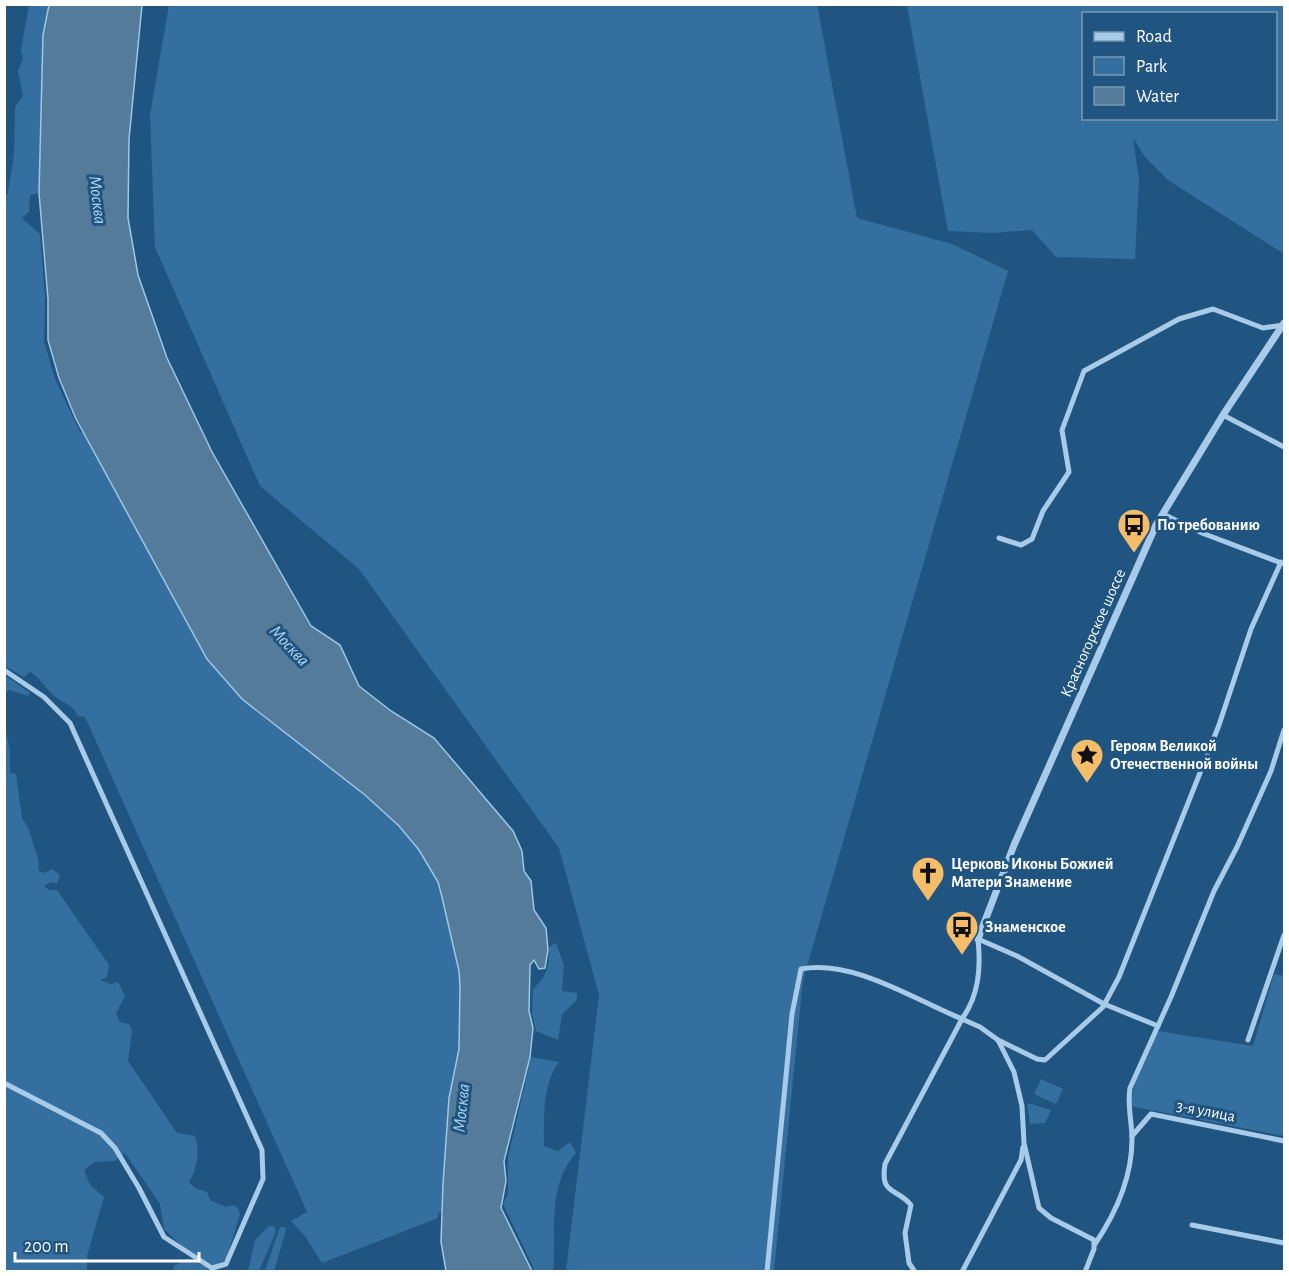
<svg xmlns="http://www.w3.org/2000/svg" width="1289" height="1276" font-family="'Alegreya Sans',sans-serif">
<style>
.green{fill:#356f9f;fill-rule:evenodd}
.water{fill:#557b9a;stroke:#9bc7e9;stroke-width:1.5}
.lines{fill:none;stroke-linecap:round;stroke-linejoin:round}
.minor{stroke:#a7cbe8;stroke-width:5}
.tertiary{stroke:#a7cbe8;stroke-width:7}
.labels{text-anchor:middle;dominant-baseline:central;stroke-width:6;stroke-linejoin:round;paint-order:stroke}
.poi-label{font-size:16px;font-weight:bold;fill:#fff;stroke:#215581;text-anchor:start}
.street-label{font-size:16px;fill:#fff;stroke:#215581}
.water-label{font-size:18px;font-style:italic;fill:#b2d5ef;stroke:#215581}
</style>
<rect width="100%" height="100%" fill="#215581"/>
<g class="green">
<path d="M817,4L857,218L952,244L1008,271L803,980L774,1271H566L599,995L559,848L359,569L260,486L155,247L150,115L169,5Z"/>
<path d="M29,5H49L43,35L39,193L30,195L29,212L22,218L40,234L45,297L44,341L55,379L80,432L83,431L207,659L242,699L365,795L399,826L419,850L438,882L459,971L460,986L459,1049L449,1098L442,1212L438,1213V1218L322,1263L305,1236L291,1221L307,1212L85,717L78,716C72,703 61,703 52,694C44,686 40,678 30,672L24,677L5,666V197L8,193L14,154L15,107L23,96L18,71L23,58L21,50Z"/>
<path d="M907,5H1284V254L1168,180L1145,157L1133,138L1139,179L1135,259L1056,257L1032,230L993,233L948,231ZM1084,14H1276V118H1084Z"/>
<path d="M5,675L30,693L28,696L9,690L5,693Z"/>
<path d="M4,721L10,752V773L16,774L22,818L29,830L38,859L39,871L44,873L52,869L60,875L57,884L51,882L44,886L49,890H57L109,965L107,977L100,980L111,984L118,982L125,996L116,1013L120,1022L129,1024L132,1031L128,1061L177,1133L195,1136C200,1150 197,1170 189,1182L195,1188L207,1192L210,1200L226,1207L233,1205L238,1208L240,1214L227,1257L219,1266L212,1265L188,1252L164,1229L160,1204L125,1153L115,1161L94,1162L84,1170L90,1185L104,1197L87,1256V1271H5Z"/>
<path d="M556,943L564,965L562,991L577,993V1000L562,1014L558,1040L536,1031L532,1013L533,989C547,975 550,967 549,947Z"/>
<path d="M1274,974L1284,976V1136L1130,1106L1135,1082L1158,1031L1253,1046Z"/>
<path d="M531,1057L559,1062C542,1084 544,1120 544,1146L558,1151L570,1142L576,1153C546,1187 557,1231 553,1271H535L503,1204L508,1194V1158Z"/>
<path d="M1041,1079L1063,1089L1056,1104L1034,1094Z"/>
<path d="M1027,1103L1051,1110L1045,1123L1030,1124Z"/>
<path d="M269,1226H274L276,1231L259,1271H248L255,1240Z"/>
<path d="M280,1227H285L286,1230L274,1271H265Z"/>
<path d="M188,1258L216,1271L173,1272L174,1266Z"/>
</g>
<path class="water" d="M49,5H142L129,139L128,218L138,275L167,358L212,452L311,626L340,645L359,686L391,711L434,738L513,831L522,851L524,871L531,881L534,910L546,928L548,950L545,968L539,969L534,960L530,965L529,1011L533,1028L530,1057L504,1161L506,1181L501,1208L532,1271H446L441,1242L443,1184L449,1098L459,1049L460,986L459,971L442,897L438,882L419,850L399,826L365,795L242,699L207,659L76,419L59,378L48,340V299L39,193L43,35Z"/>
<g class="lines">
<g class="minor">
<path d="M1223,415L1284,447"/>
<path d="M1163,514L1202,533L1284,564"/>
<path d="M999,538L1021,545L1032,539L1043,511L1069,472L1062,430L1084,371L1179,319L1213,309L1263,328L1283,325"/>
<path d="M4,670L44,697L70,723L262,1150L263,1179L226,1264L212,1268L164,1237L139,1188L115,1148L101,1133L4,1083"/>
<path d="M978,939L1017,956L1104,1004L1158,1026"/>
<path d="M998,1040L1037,1059L1045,1060L1103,1007L1119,977L1219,725L1251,629L1281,562"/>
<path d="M1248,1040L1284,935"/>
<path d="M1132,1136L1151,1114L1284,1141"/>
<path d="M1192,1225L1284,1243"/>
<path d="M1095,1244C1116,1213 1132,1177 1132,1139C1132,1122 1127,1105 1130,1088L1171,997L1214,891L1237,847L1271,771L1284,730"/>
<path d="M767,1272L792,1014L801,969C853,959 915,1000 962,1019C979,995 981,968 978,939"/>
<path d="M915,1272L909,1263L905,1233L911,1205C896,1187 880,1196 885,1164L962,1019L980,1027L998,1040L1014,1072L1022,1106L1024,1143L1039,1208L1051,1218L1094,1240V1249L1085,1272"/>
<path d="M962,1272L1021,1160L1023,1147"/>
</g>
<path class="tertiary" d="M978,939L1014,845L1156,525L1223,415L1284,323"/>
</g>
<defs>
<g id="bus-pin" transform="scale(1.725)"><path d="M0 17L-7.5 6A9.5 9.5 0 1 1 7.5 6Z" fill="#f5bd68" stroke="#215581"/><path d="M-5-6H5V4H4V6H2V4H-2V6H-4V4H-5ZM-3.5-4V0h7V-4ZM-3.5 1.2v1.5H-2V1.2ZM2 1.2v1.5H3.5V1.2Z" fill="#111"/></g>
<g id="sight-pin" transform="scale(1.725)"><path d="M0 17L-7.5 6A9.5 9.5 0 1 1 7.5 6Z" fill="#f5bd68" stroke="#215581"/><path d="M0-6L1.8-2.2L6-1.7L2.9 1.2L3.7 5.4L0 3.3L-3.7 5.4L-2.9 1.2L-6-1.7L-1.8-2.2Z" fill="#111"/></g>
<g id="church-pin" transform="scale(1.725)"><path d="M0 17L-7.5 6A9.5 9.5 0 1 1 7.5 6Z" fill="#f5bd68" stroke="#215581"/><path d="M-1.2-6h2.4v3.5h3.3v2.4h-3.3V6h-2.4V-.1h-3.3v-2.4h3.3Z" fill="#111"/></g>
</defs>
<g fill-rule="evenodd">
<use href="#bus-pin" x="1134" y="525"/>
<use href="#sight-pin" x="1087" y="755"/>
<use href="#church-pin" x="928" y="873"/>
<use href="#bus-pin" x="962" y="927"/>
</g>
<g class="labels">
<g class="poi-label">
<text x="1157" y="525">По требованию</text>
<text x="1110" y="746">Героям Великой<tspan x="1110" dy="18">Отечественной войны</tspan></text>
<text x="951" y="864">Церковь Иконы Божией<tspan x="951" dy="18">Матери Знамение</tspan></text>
<text x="985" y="927">Знаменское</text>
</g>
<g class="street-label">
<text transform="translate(1093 633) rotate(-66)">Красногорское шоссе</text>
<text transform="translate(1206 1111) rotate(11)">3-я улица</text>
</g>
<g class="water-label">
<text transform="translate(97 200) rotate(83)">Москва</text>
<text transform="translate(289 646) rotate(47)">Москва</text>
<text transform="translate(462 1108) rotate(-84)">Москва</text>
</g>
</g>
<rect width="1289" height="1276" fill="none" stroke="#ffffff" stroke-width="12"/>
<rect x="1082" y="12" width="195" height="108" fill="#215581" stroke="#7a99b3" stroke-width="1.5"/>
<rect x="1094" y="32" width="30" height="9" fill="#a7cbe8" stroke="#7a99b3" stroke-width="1.5"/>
<text x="1136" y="42" font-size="18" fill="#ffffff">Road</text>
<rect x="1094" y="57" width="30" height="18" fill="#356f9f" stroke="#7a99b3" stroke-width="1.5"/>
<text x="1136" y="72" font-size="18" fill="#ffffff">Park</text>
<rect x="1094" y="87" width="30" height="18" fill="#557b9a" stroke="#7a99b3" stroke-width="1.5"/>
<text x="1136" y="102" font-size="18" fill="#ffffff">Water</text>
<path d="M15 1252v9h184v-9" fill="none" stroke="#ffffff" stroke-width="3"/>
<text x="24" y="1252" font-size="18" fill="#ffffff" stroke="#215581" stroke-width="4.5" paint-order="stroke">200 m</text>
</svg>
